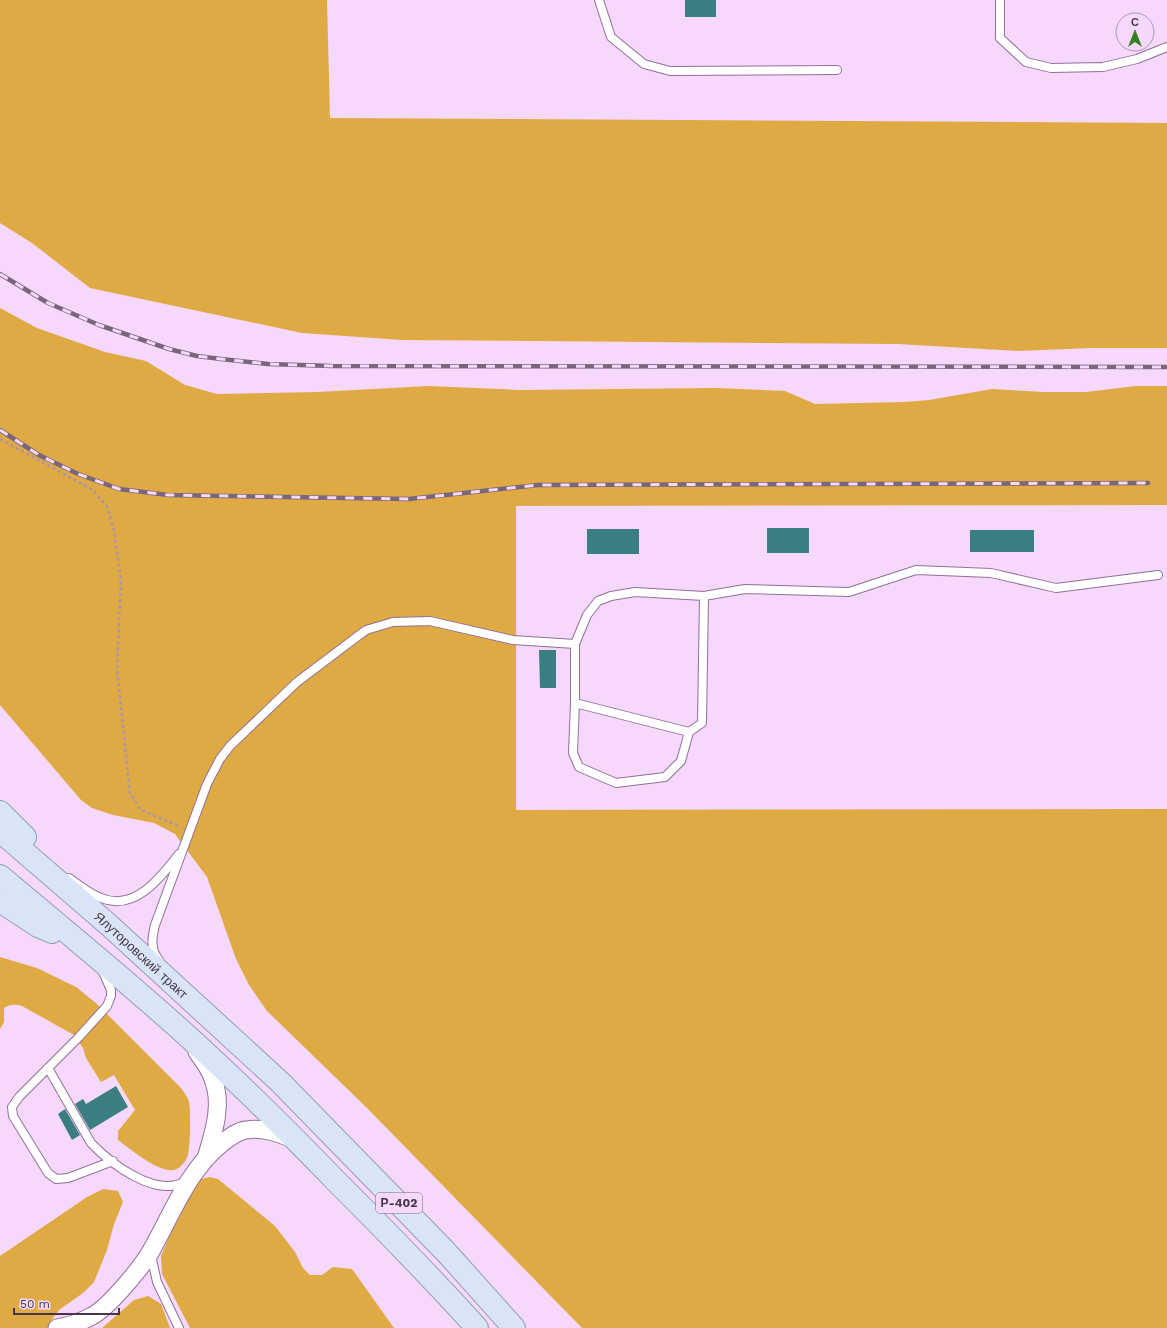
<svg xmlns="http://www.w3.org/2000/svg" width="1167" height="1328" font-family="'Work Sans',sans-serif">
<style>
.forest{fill:#dfa944}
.building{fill:#3a7e82}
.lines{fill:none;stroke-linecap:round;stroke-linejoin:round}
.lane-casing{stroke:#907097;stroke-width:10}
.street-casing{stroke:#907097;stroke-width:19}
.primary-casing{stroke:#959db6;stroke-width:24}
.path{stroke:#aa94af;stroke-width:2.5;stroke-dasharray:3 3;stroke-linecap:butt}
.lane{stroke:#fff;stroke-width:8}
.street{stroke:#fff;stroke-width:17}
.primary{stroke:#d9e5f7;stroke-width:22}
.rail-casing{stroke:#79667d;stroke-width:4.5}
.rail{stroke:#f5d8fb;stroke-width:3;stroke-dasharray:9;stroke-linecap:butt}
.labels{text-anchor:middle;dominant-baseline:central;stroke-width:4;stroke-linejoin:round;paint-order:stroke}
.shield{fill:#f5d8fb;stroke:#7a677e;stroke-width:1}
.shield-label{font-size:12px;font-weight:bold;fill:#453748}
.street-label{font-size:13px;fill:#453748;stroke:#f5d8fb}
</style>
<rect width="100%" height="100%" fill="#f5d8fb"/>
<g class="forest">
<path d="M0,0H327L330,118L1167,123V348H1091L1018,351L898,344L402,340L302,333L90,288L32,243L0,223Z"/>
<path d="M0,308L37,328L105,352L146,361L185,385L217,394L318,392L429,386L519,390L716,388L785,391L815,404L905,402L929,400L992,389L1044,392H1086L1136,386H1167V505L516,506V810L1167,809V1328H582L367,1108L267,1011L249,985L236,959L207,877L175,834L154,823L113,815L92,808L81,800L0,705Z"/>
<path d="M0,957L37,968L76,987L97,1004L180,1087C183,1091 188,1097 189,1102C191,1108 190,1148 188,1155C187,1160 180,1169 174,1170C159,1173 130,1149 118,1140V1131L135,1110L114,1075L101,1082L86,1058L83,1048L74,1035L22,1006C15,1004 11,1004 4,1008V1022L0,1029Z"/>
<path d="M210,1177L218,1179L275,1226L295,1252L303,1268L310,1275H322L333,1267L352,1269L394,1328H190L162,1274L161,1256L166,1244L190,1191L197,1182L201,1179Z"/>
<path d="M103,1189L118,1191L123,1202L114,1224L107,1250L94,1282L83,1293L59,1310L48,1325V1328H0V1256L87,1197Z"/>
<path d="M148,1296L161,1304L170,1328H102L134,1300Z"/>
</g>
<g class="building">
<rect x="685" y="0" width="31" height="17"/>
<rect x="767" y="528" width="42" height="25"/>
<rect x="587" y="529" width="52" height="25"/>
<rect x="970" y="530" width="64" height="22"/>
<path d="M539,650H556V688H540Z"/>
<path d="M116,1086L128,1107L90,1130L75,1104L83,1099L86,1104Z"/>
<path d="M65,1109L80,1135L72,1140L58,1114Z"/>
</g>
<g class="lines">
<g class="lane-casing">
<g id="lane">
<path d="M599,0L611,37L644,64L670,71L837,70"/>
<path d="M1000,0V38L1026,62L1051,68L1103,67L1137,59L1167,47"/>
<path d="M704,596L702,723L689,732L575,703V644L587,615L598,601L611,596L635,592L704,596L745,589L849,592L916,570L991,573L1056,588L1158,575"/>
<path d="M575,703L573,753L579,767L616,783L665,777L681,761L689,732"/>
<path d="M69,878C79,885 90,894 101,898C135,912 161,877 179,854"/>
<path d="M159,960C150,950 152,937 155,925L207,784L220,759L230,746L297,682L366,630L393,622L430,621L513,640L575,644"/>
<path d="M103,972L111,990V996L107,1006L79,1037L19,1097L12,1107L13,1116L48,1173L56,1179L68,1178L113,1161"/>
<path d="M48,1068L91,1143C111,1164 157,1199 186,1181"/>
<path d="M151,1255L157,1282L179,1328"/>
</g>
</g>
<g class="street-casing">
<g id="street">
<path d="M197,1052C203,1060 210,1069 213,1079C223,1104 214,1131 207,1155"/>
<path d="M57,1328C69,1326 81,1322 92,1316C108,1308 142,1267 151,1251C172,1214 188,1170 222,1143C229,1138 237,1131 246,1130C262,1127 278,1133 293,1139"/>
</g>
</g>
<g class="primary-casing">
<g id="primary">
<path d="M0,812L25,837"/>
<path id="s1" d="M0,831L110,926L280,1082L446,1252L514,1328"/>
<path d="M0,876C50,918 100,959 149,1002C214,1058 275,1118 335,1180C383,1228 431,1277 477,1328"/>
<path d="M0,901L38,926L52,932"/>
</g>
</g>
<path class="path" d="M0,439L93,490L107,507L114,530L121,581L117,669L130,793L141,810L181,827"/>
<use href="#lane" class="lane"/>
<use href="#street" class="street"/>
<use href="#primary" class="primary"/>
<g class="rail-casing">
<g id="rail">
<path d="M0,274L48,303L99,325L169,349L197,356L221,359L268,364L332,366L1167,367"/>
<path d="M0,430L39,455L78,474L119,489L168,495L409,499L538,485L1148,483"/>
</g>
</g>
<use href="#rail" class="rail"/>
</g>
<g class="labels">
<rect class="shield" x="376" y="1193" width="46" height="20" rx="3"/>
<g class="shield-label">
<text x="399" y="1203">Р-402</text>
</g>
<g class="street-label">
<text stroke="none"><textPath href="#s1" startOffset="188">Ялуторовский тракт</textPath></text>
</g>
</g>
<g transform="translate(1135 32)"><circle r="19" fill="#f5d8fb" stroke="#af98b3"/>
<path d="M0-3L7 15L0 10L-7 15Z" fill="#367f25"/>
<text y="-6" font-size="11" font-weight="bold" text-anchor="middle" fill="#453748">С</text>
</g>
<path d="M14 1308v6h105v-6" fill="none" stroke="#453748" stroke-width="2"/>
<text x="20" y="1308" font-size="12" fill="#453748" stroke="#f5d8fb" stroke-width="3" paint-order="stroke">50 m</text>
</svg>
